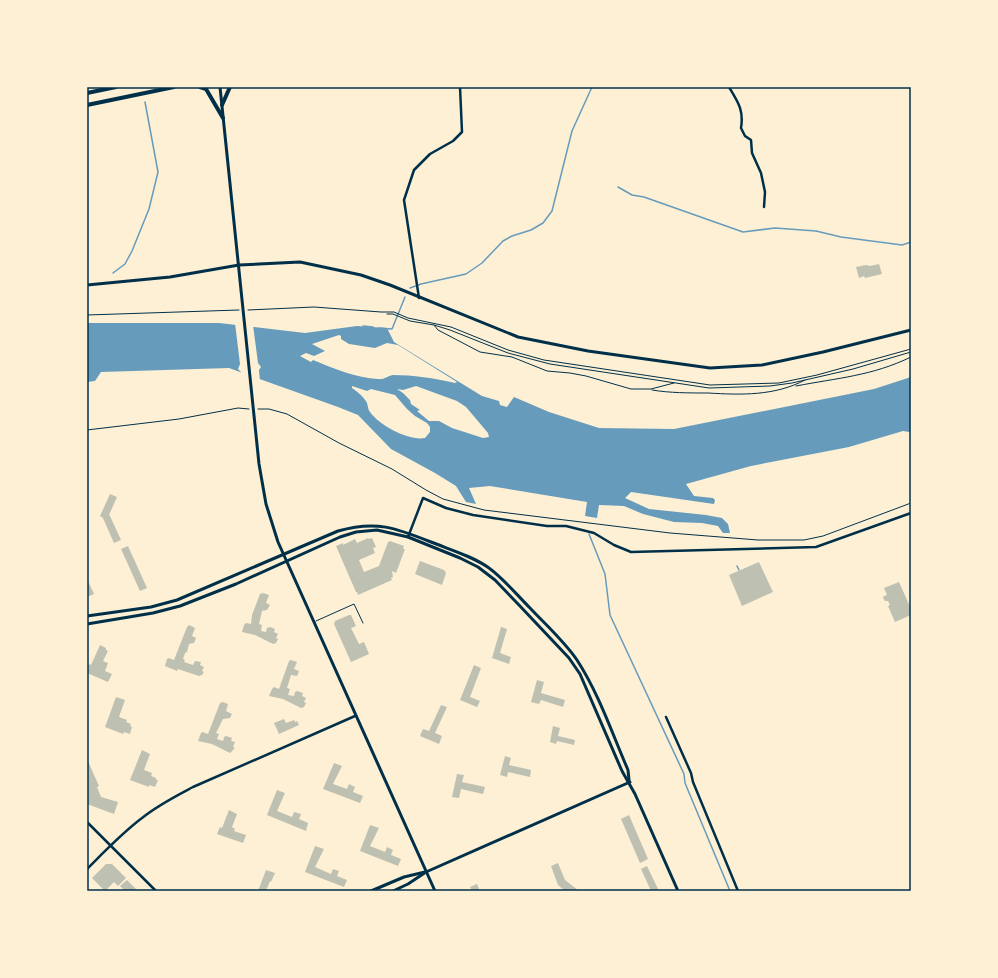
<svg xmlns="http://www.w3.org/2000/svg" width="998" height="978" font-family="Commissioner,sans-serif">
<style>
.water{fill:#669bbc;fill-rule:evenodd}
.pier{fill:#fdf0d5}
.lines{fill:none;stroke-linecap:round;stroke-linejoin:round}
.stream{stroke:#669bbc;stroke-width:1.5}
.building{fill:#bec0b2}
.path{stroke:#003049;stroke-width:1}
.service{stroke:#003049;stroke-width:1}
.minor{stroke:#003049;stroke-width:2.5}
.tertiary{stroke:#003049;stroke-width:3}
.primary{stroke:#003049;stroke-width:4}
.neatline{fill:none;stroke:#003049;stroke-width:1.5}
</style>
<rect width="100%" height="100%" fill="#fdf0d5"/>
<path class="water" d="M87,323H219L305,333L357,326L387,328L394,342L482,396L499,401L500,405L507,407L514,397L549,412L599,428L674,429L874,389L911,377V430L909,432L903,431L849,447L751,466L686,484L694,496L713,498L715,500L714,504L631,492L625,498L649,509L706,515L722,518L728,524L730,533H723L718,526L702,523L674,522L643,514L624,506L599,505L597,518L585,516L587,502L490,486L469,488L476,504L466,502L456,486L435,473L391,449L358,415L338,407L229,368L101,372L95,381L87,382ZM339,335L341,336V339L349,344L375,348L387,343L398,345L457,382L455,383C434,378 413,375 393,375C387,376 384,380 378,379C357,378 332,368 313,360L311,362L300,356L306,353L314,356L325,351L312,344ZM352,386L367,391L371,389L395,395L407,409L415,416L427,423L430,427V432L425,438C409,441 380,426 370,412C368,410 368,406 367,403C364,397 358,392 352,388ZM416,386L457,401L466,407L488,433L489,437L483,438L452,428L439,421H429L417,411L420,410L411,404L410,400L403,393L397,389L403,390Z"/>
<path class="pier" d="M235,323L253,325L258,363L261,367L259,370L260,382L241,375V372L238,369L240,364Z"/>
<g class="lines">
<g class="stream">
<path d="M618,187L632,195L644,197L743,232L775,228L816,231L841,237L902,245L911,242"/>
<path d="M113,273L125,264L132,251L149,209L158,172L145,102"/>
<path d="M410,288L421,284L466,274L482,263L503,241L512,236L531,230L543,223L552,211L572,131L592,87"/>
<path d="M363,326L373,327"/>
<path d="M379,328L392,329L405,297"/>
<path d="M589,534L605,574L610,615L684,774L685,783L730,891"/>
<path d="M737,566L739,570"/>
</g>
</g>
<g class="building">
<path d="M879,264L882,274L865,278L864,276L859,278L856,267L866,265L870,266Z"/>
<path d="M110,494L117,497L109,515L110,516L121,540L114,543L103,518L100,516Z"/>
<path d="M368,538L369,539L372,538L376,547L373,548L375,553L359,560L364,572L379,566L388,542H389L390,541L404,546L403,549H405L396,573L392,571L393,577L391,578L392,580L358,595L357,592H356L336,546L343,543V545L355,539L357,543Z"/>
<path d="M128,546L147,588L140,591L121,549Z"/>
<path d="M420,561L444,570L446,573L442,585L415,574Z"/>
<path d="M759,562L773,592L742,606L729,575Z"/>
<path d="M87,579L94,594L87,597Z"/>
<path d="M899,582L911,609V615L895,622L888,606L890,605L888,601H885L883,598L884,596L887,595L884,588Z"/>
<path d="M263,593L269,595L266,603L270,605L267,610L262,611L259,624L262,625L261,631L266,632L267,628L270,627L275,629L274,632L278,634L276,638L278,639L276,643L273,644L255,635L242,632L244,625L246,623L251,624L252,615L260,594Z"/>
<path d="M349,615H351L356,626L351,628L359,644L364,642L369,654L351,662L334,624L335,621Z"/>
<path d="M189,625L195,628L192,636L196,638L194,643L189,644L187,652L185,653L183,659L185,660L184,662L193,665L195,661L201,662L200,665L204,667L202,671L204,672L202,675L199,676L178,669L177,671L165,666L167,659L169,658L174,660L187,627Z"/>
<path d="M501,627L507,629L500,653L511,657L509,664L492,658Z"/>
<path d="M100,645L106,648V650L108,651L103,661L108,663L105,671L112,674L108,682L87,673V666H88L89,664L91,665Z"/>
<path d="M291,660L297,662L294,669L299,671L297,676L291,675L287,688L290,689L288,695L294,696L295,692L297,691L303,693L302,696L306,698L304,702L306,703L304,707L301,708L283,699L269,696L272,689L274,687L279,689L289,661Z"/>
<path d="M474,665L481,668L470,697L480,701L477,707L460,700Z"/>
<path d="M537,680L544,682L541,693L565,700L563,707L541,700L539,704L531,702Z"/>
<path d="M116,697L125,700L119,717L127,720L126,722L131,724L130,726L132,727L130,734L124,732L123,734L105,727Z"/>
<path d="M223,702L228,704L226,711L232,714L230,718L223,719L216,733L219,734L217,739L223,741L224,737L226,736L232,738L231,741L235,742L233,747L235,748L230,753L212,744L198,741L201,733L203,732L208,734L220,703Z"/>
<path d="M441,705L447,707L435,733L442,736L439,744L420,736L423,729L429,731Z"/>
<path d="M284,719L286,723L294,720L295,722L297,721L299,725L279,734L274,723Z"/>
<path d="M553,726L560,728L558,736L575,740L574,745L557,741L556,744L550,742Z"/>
<path d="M142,750L150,754L144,770L152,773L151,776L156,778V780H158L155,787L149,785V787L130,780Z"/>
<path d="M505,756L511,758L509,765L531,770L530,777L508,772L507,777L500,775Z"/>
<path d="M87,759L99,786L97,787L101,797L118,802L114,814L87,804Z"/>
<path d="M334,763L342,766L333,784L347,789L349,784L355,787L353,792L363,796L360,803L323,789Z"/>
<path d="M457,774L464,775L462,782L485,787L483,794L461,789L459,798L452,797Z"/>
<path d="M277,790L285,793L277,811L292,817L294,812L301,814L299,819L308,823L306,831L267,815Z"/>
<path d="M229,810L237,814L232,827L235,829L234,831L246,835L243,843L217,834L220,827L222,828Z"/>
<path d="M629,815L648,859L640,863L621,819Z"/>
<path d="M370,825L379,828L370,846L385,852L387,847L393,850L391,855L401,859L398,866L360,851Z"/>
<path d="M315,846L324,849L315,867L331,874L333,869L339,871L337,876L347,880L344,887L305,872Z"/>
<path d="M558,863L565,880L579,891H565L558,885L551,866Z"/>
<path d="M106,864H112L126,878L118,886L114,882L105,891L92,878Z"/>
<path d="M647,866L659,891H651L641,869Z"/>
<path d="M266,870L275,873L271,882L270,881L266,891H258Z"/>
<path d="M127,880L138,891H125L120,886Z"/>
<path d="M477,884L480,891H472L470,887Z"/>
</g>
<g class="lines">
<g class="path">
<path d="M248,310L314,307L381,312H394L408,318L451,327L508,350L544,360L710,385L779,383L817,375L911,349"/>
<path d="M387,314H393L410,321L434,325L450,330L508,353L550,364L709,388L770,386L792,383L853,369L911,352"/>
<path d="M87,315L239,310"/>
<path d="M434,325L438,330L480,352L512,357L547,371L570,373L586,376L631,389H651L674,383"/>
<path d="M796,386C837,378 872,376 911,357"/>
<path d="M652,390C670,393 689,393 708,393C741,395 775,396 805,380"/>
<path d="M258,409H269L287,414L339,443L392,469L426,490L443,499L484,510L670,533L758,540H804L823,536L911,503"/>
<path d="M87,430L179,419L238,408L249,409"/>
</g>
<path class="service" d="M316,621L354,604L363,623"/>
<g class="minor">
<path d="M729,87C738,102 744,110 741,128L745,136L751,140L752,153L761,173L765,192L764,207"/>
<path d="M419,298L404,200L414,170L430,154L453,141L462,132L460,87"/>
<path d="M408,537L423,498L446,508L473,515L547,526H566L594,533L614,545L631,552L816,547L911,513"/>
<path d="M666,717L691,773L693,782L738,891"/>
<path d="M87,822L156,891"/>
<path d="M87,869C105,851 122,833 142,818C158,805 176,796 193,787L355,716"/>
</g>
<g class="tertiary">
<path d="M220,87L259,464L266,504L278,542L435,891"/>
<path d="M87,285L170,277L239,265L300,262L361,275L390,285L518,337L588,351L710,368L762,365L823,352L911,330"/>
<path d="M87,616L151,607L177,600L338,531C376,520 396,528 431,542C451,550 472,556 489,568C504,579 517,595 530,608C546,625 564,641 577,660C599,694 612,733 628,770L629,780"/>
<path d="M87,624L153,613L180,606L236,584L340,537L356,532L377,530L408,537L460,558L478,567L495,580L519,605L569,658L580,674L622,771L635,794L678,891"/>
<path d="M371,891L404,877L425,872"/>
<path d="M393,891L408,884L426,872L630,782"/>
</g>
<g class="primary">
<path d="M200,87L206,89L223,118"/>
<path d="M87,93L116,87"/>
<path d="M87,105L174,87"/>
<path d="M222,105L230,87"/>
</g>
</g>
<rect width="998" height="978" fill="none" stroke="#fdf0d5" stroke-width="176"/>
<rect x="88" y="88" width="822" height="802" class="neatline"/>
</svg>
